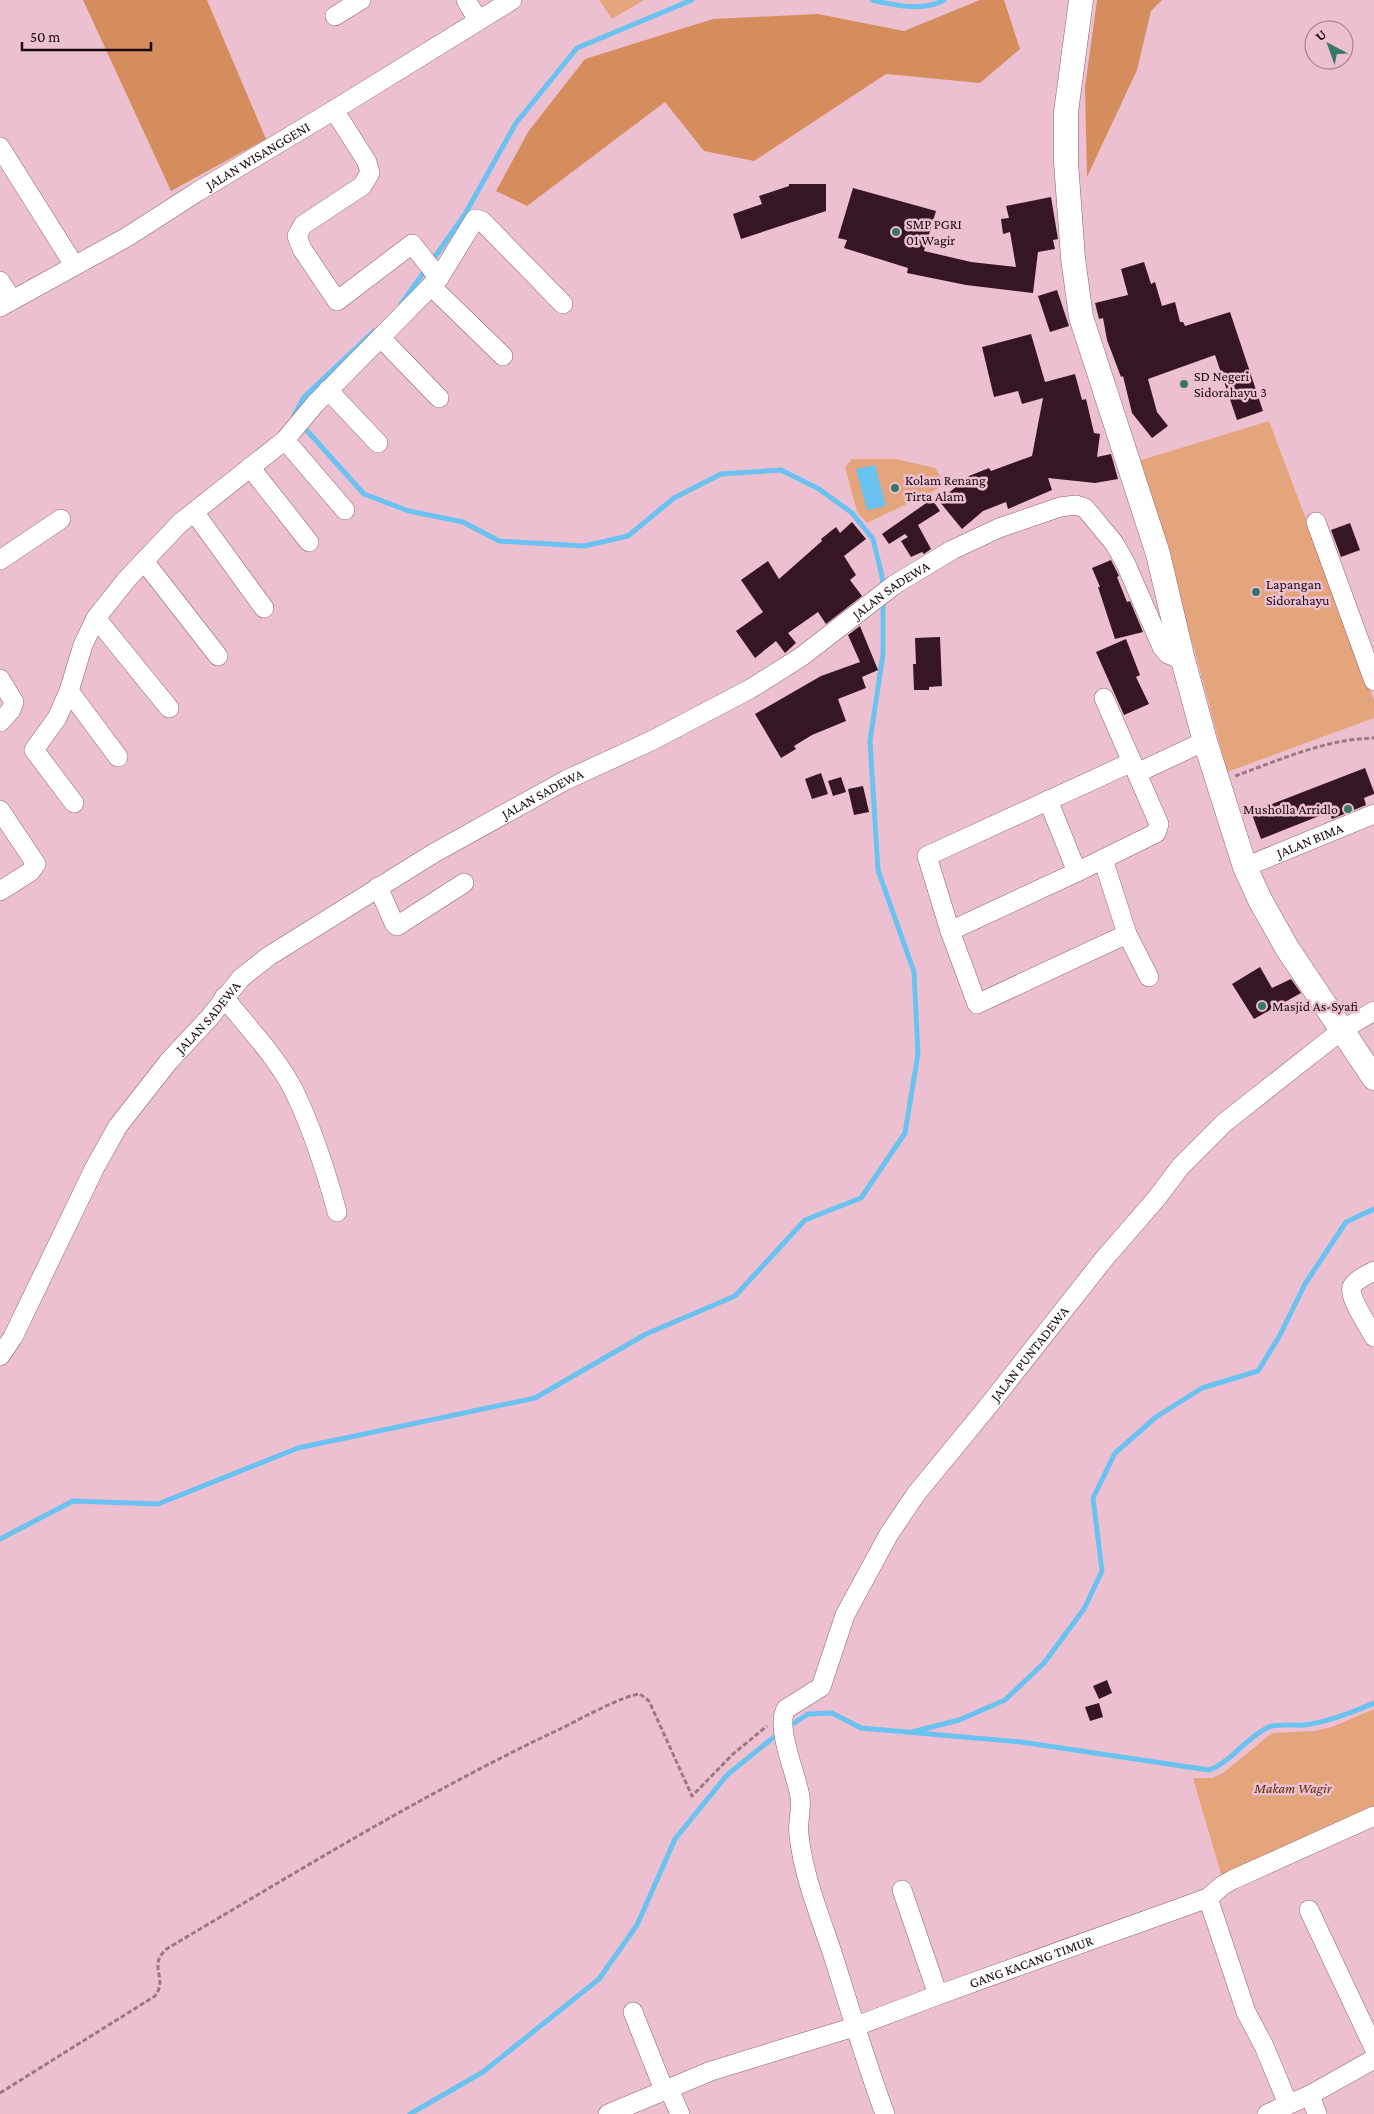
<svg xmlns="http://www.w3.org/2000/svg" width="1374" height="2114" font-family="'Crimson Pro',serif">
<style>
.green{fill:#e5a57c}
.forest{fill:#d58d5e}
.water{fill:#69c2f0}
.lines{fill:none;stroke-linecap:round;stroke-linejoin:round}
.stream{stroke:#69c2f0;stroke-width:5}
.building{fill:#361524}
.minor-casing{stroke:#8a6272;stroke-width:20}
.major-casing{stroke:#8a6272;stroke-width:25}
.path{stroke:#9a7885;stroke-width:3;stroke-dasharray:5 2.5;stroke-linecap:butt}
.minor{stroke:#fff;stroke-width:19}
.major{stroke:#fff;stroke-width:24}
.poi-dot{fill:#377866;stroke:#edc0d1;stroke-width:2}
.labels{text-anchor:middle;dominant-baseline:central;stroke-width:5;stroke-linejoin:round;paint-order:stroke}
.street-label{font-size:14px;fill:#18090f;stroke:#edc0d1}
.poi-label{font-size:14px;fill:#18090f;stroke:#edc0d1;text-anchor:start}
.park-label{font-size:14px;font-style:italic;fill:#5f300b;stroke:#edc0d1}
</style>
<rect width="100%" height="100%" fill="#edc0d1"/>
<g class="green">
<path d="M599,0H644L612,19Z"/>
<path d="M1269,421L1374,700V718L1227,772L1195,652L1138,461Z"/>
<path d="M852,459H896L935,468L945,484L932,492L867,523L857,512L845,467Z"/>
<path d="M1374,1709V1812L1223,1881L1193,1778H1212L1223,1773L1272,1733L1314,1731L1332,1727Z"/>
</g>
<g class="forest">
<path d="M83,0H207L266,139L171,191Z"/>
<path d="M980,0H1004L1020,49L980,83L886,74L754,161L704,151L665,102L527,206L496,191L528,132L585,59L713,19L818,14L904,31Z"/>
<path d="M1097,0H1162L1151,11L1137,70L1087,177L1085,87Z"/>
</g>
<path class="water" d="M875,465L886,506L867,510L856,469Z"/>
<g class="lines">
<g class="stream">
<path d="M872,0C893,5 924,12 944,0"/>
<path d="M432,261L465,214L516,123L577,48L692,0"/>
<path d="M401,304L427,268"/>
<path d="M296,419L294,416L304,397L374,331"/>
<path d="M302,425L364,494L409,511L463,522L499,541L584,546L628,536L674,498L721,474L781,470L819,489L852,513L873,539L882,576L883,588"/>
<path d="M0,1539L73,1501L158,1504L298,1448L535,1398L646,1334L735,1296L805,1220L861,1198L905,1133L918,1054L914,972L878,870L870,741L883,654V599"/>
<path d="M788,1727L808,1714L832,1713L861,1728L1021,1742L1209,1770C1232,1762 1246,1737 1269,1727C1278,1723 1293,1726 1304,1725C1328,1722 1351,1713 1374,1703"/>
<path d="M912,1732L959,1720L1005,1700L1044,1663L1084,1609L1102,1571L1093,1498L1115,1453L1156,1417L1202,1388L1258,1371L1279,1337L1305,1284L1346,1222L1374,1209"/>
<path d="M410,2114L483,2072L599,1979L637,1925L675,1839L727,1775L779,1733"/>
</g>
</g>
<g class="building">
<path d="M789,184H826V211L741,239L733,214L762,204L759,196L789,186Z"/>
<path d="M853,188L936,211L924,251L971,262L1016,267L1010,232L1003,234L1001,219L1009,218L1006,206L1051,197L1058,239L1053,240L1055,249L1038,252L1033,293L966,285L907,273L908,268L844,248L847,240L838,238Z"/>
<path d="M1144,262L1151,284L1155,282L1162,306L1175,302L1180,322H1183L1185,326L1230,312L1263,411L1237,420L1215,355L1148,379L1157,412L1168,426L1152,438L1132,413L1123,376L1121,377L1107,340L1103,318L1099,319L1095,303L1128,295L1121,269Z"/>
<path d="M1057,290L1069,326L1050,332L1038,296Z"/>
<path d="M1031,334L1045,382L1075,374L1082,400L1086,399L1094,433L1100,434L1097,457L1111,454L1118,479L1095,483L1048,478L1052,490L1008,509L1006,502L983,511L962,529L939,501L969,476L989,468L991,471L1032,456L1043,398L1022,404L1018,391L994,397L982,347Z"/>
<path d="M932,499L940,511L918,525L931,549L924,554L922,552L911,557L901,541L908,537L905,534L889,544L882,534Z"/>
<path d="M852,522L866,539L844,556L856,575L850,580L862,596L826,624L818,612L788,633L796,643L785,653L776,641L755,658L736,631L763,612L741,580L768,561L779,579L822,541L821,539L836,527L840,533Z"/>
<path d="M1350,523L1360,550L1341,557L1331,530Z"/>
<path d="M1111,560L1119,576L1117,577L1127,602L1130,601L1143,632L1115,639L1098,587H1100L1092,568Z"/>
<path d="M860,626L878,670L862,677L866,688L838,699L846,721L812,735L794,746L796,749L781,758L755,714L821,676L860,662L848,635Z"/>
<path d="M940,637L942,686L929,687V690H914L913,664H916L915,638Z"/>
<path d="M1126,639L1140,675L1136,677L1149,704L1124,715L1096,652Z"/>
<path d="M1365,768L1374,792V794L1364,798L1366,805L1332,819L1329,812L1261,839L1251,812Z"/>
<path d="M821,773L828,794L812,799L805,779Z"/>
<path d="M841,777L846,792L833,796L828,781Z"/>
<path d="M863,786L869,812L854,815L848,789Z"/>
<path d="M1260,967L1272,988L1291,979L1301,993L1254,1019L1232,984Z"/>
<path d="M1107,1680L1112,1693L1099,1699L1093,1686Z"/>
<path d="M1099,1703L1103,1717L1090,1721L1085,1707Z"/>
</g>
<g class="lines">
<g class="minor-casing">
<g id="minor">
<path d="M466,0L478,20"/>
<path d="M335,16L361,0"/>
<path d="M0,147L74,265"/>
<path d="M439,278L475,219L482,221L563,304"/>
<path d="M0,281L12,300"/>
<path d="M431,286L503,356"/>
<path id="s1" d="M0,307L127,237L197,192L334,110L512,0"/>
<path d="M381,338L439,398"/>
<path d="M328,390L378,443"/>
<path d="M285,440L345,510"/>
<path d="M250,467L309,542"/>
<path d="M194,512L264,608"/>
<path d="M1316,522L1374,681"/>
<path d="M0,560L61,519"/>
<path d="M144,561L218,656"/>
<path d="M96,618L169,708"/>
<path d="M0,679L14,702L11,710L0,722"/>
<path d="M69,691L118,757"/>
<path d="M1104,698L1132,762"/>
<path d="M1137,773L1205,741"/>
<path d="M1048,800L1077,872L1103,859L1127,934L1149,977"/>
<path d="M74,803L34,750L57,718L69,691L83,645L96,618L127,579L180,523L285,440L315,404L439,278L412,244L337,301L302,249L297,236L303,225L362,186L370,173L367,162L334,110"/>
<path d="M0,810L36,864L30,872L0,891"/>
<path id="s2" d="M1245,867L1374,814"/>
<path d="M1077,872L950,931L927,856L1132,762L1159,824L1156,833L1103,859"/>
<path d="M378,887L394,923L397,926L464,883"/>
<path d="M950,931L977,1004L1127,934"/>
<path d="M224,997C248,1028 278,1058 295,1093C313,1131 326,1171 337,1212"/>
<path d="M1374,1271C1367,1275 1355,1280 1352,1287C1348,1297 1369,1327 1374,1337"/>
<path id="s3" d="M0,1356L13,1337L95,1167L118,1126L169,1061L210,1017L241,978L269,956L434,853L566,780L651,741L750,689L801,657L894,585L952,550L999,528L1060,507L1076,505L1085,508L1114,543L1125,562L1162,647L1168,654L1183,660"/>
<path d="M902,1890L938,1995"/>
<path d="M1208,1898L1246,2012L1264,2046L1288,2104"/>
<path d="M1309,1910L1374,2048"/>
<path d="M633,2012L664,2090"/>
<path d="M669,2089L680,2114"/>
<path d="M1310,2095L1317,2114"/>
<path id="s4" d="M608,2114L711,2071L854,2027L938,1995L1208,1898L1223,1885L1232,1880L1374,1816"/>
<path id="s5" d="M885,2114C865,2060 849,2006 832,1952C819,1914 803,1874 799,1835C797,1823 802,1810 800,1797C797,1775 775,1728 786,1709L821,1687L845,1615L889,1534L916,1494L989,1405L1104,1259L1156,1199L1181,1166L1224,1123L1342,1030L1374,1011"/>
<path d="M1267,2114L1310,2095L1374,2059"/>
</g>
</g>
<g class="major-casing">
<path id="major" d="M1081,0L1066,112V162L1073,258L1081,317L1158,554L1183,660L1205,741L1245,867L1260,900L1287,948L1374,1078"/>
</g>
<g class="path">
<path d="M1235,776C1280,760 1325,739 1374,738"/>
<path d="M0,2093L155,1996C169,1978 146,1965 168,1948C297,1872 424,1793 560,1729C577,1721 623,1695 640,1694L649,1701L692,1796L733,1754L767,1726"/>
</g>
<use href="#minor" class="minor"/>
<use href="#major" class="major"/>
</g>
<g class="poi-dot">
<circle cx="896" cy="232" r="5"/>
<circle cx="1184" cy="384" r="5"/>
<circle cx="895" cy="488" r="5"/>
<circle cx="1256" cy="592" r="5"/>
<circle cx="1348" cy="809" r="5"/>
<circle cx="1262" cy="1006" r="5"/>
</g>
<g class="labels">
<g class="street-label">
<text stroke="none"><textPath href="#s1" startOffset="299">JALAN WISANGGENI</textPath></text>
<text stroke="none"><textPath href="#s3" startOffset="1210">JALAN SADEWA</textPath></text>
<text stroke="none"><textPath href="#s3" startOffset="805">JALAN SADEWA</textPath></text>
<text stroke="none"><textPath href="#s2" startOffset="70">JALAN BIMA</textPath></text>
<text stroke="none"><textPath href="#s3" startOffset="400">JALAN SADEWA</textPath></text>
<text stroke="none"><textPath href="#s5" startOffset="859">JALAN PUNTADEWA</textPath></text>
<text stroke="none"><textPath href="#s4" startOffset="450">GANG KACANG TIMUR</textPath></text>
</g>
<g class="poi-label">
<text x="906" y="224">SMP PGRI<tspan x="906" dy="16">01 Wagir</tspan></text>
<text x="1194" y="376">SD Negeri<tspan x="1194" dy="16">Sidorahayu 3</tspan></text>
<text x="905" y="480">Kolam Renang<tspan x="905" dy="16">Tirta Alam</tspan></text>
<text x="1266" y="584">Lapangan<tspan x="1266" dy="16">Sidorahayu</tspan></text>
<text x="1338" y="809" text-anchor="end">Musholla Arridlo</text>
<text x="1272" y="1006">Masjid As-Syafi</text>
</g>
<g class="park-label">
<text x="1293" y="1788">Makam Wagir</text>
</g>
</g>
<g transform="translate(1329 45) rotate(319)"><circle r="24" fill="#edc0d1" stroke="#987783"/>
<path d="M0-4L9 19L0 12L-9 19Z" fill="#377866"/>
<text y="-8" font-size="14" font-weight="bold" text-anchor="middle" fill="#18090f">U</text>
</g>
<path d="M22 42v8h129v-8" fill="none" stroke="#18090f" stroke-width="2.5"/>
<text x="30" y="42" font-size="15" fill="#18090f" stroke="#edc0d1" stroke-width="4" paint-order="stroke">50 m</text>
</svg>
